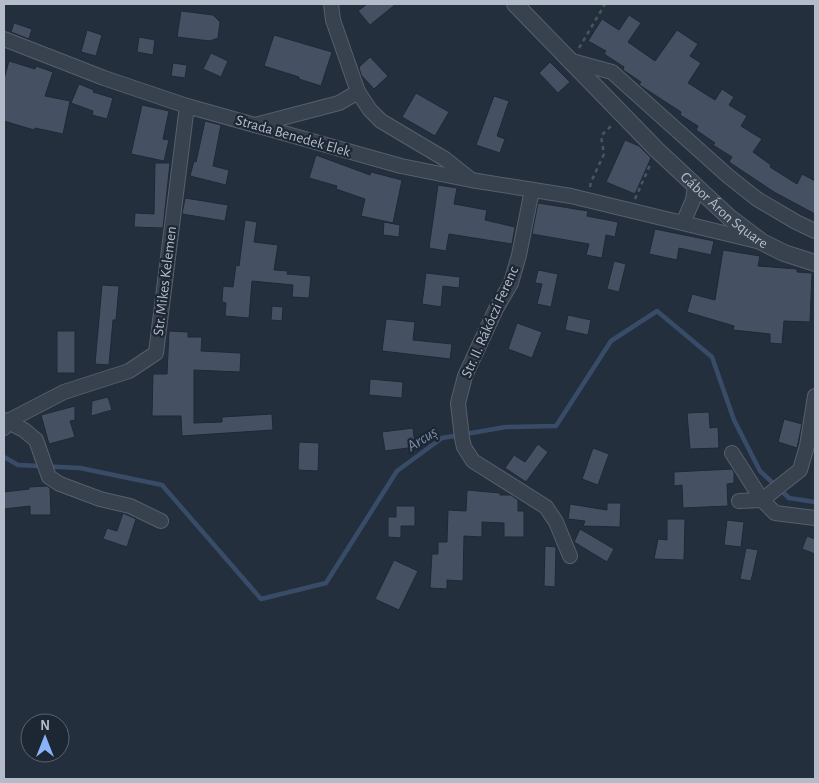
<svg xmlns="http://www.w3.org/2000/svg" width="819" height="783" font-family="'Alegreya Sans',sans-serif">
<style>
.lines{fill:none;stroke-linecap:round;stroke-linejoin:round}
.stream{stroke:#394c67;stroke-width:4.5}
.building{fill:#455162;stroke:#1f2835}
.minor-casing{stroke:#565f6c;stroke-width:16}
.tertiary-casing{stroke:#565f6c;stroke-width:18}
.path{stroke:#44595c;stroke-width:2.5;stroke-dasharray:4 4;stroke-linecap:butt}
.minor{stroke:#38414e;stroke-width:14}
.tertiary{stroke:#38414e;stroke-width:16}
.labels{text-anchor:middle;dominant-baseline:central;stroke-width:4.5;stroke-linejoin:round;paint-order:stroke}
.street-label{font-size:15px;fill:#b4bcc9;stroke:#1d2633}
.water-label{font-size:16px;font-style:italic;fill:#7c92b1;stroke:#1d2633}
</style>
<rect width="100%" height="100%" fill="#242f3e"/>
<g class="lines">
<path class="stream" d="M4,457L18,465L80,468L162,485L261,599L326,583L397,471L442,438L506,427L556,426L611,341L657,311L712,357L734,420L760,471L789,498L815,502"/>
</g>
<g class="building">
<path d="M367,4H396L370,25L358,11Z"/>
<path d="M181,11L213,15L220,22L218,38L210,41L177,37Z"/>
<path d="M629,15L641,23L628,42L655,61L677,30L698,44L690,56L701,63L688,83L715,100L722,89L734,97L729,105L747,116L741,126L762,139L753,152L771,165L770,167L797,184L802,174L815,181V214L774,192L729,162L732,157L713,145L715,143L696,130L698,126L680,115L681,112L641,86L639,85L641,82L623,70L624,67L604,54L606,51L588,41L602,19L619,30Z"/>
<path d="M14,23L32,29L29,39L11,32Z"/>
<path d="M87,30L102,35L96,56L81,52Z"/>
<path d="M274,35L332,52L321,86L299,79V77L264,66Z"/>
<path d="M139,37L155,40L153,55L137,52Z"/>
<path d="M211,53L228,61L221,77L203,69Z"/>
<path d="M370,57L388,76L374,89L361,75L359,67Z"/>
<path d="M9,61L35,69L36,66L53,72L45,96L70,101L63,134L35,128L34,130L4,121V79Z"/>
<path d="M550,62L570,82L558,93L539,73Z"/>
<path d="M173,63L187,65L185,78L171,76Z"/>
<path d="M79,84L94,90L93,92L113,98L107,119L92,115L93,111L71,103Z"/>
<path d="M416,93L449,112L435,136L402,117Z"/>
<path d="M494,96L509,101L497,136L505,139L500,153L476,145Z"/>
<path d="M142,105L169,111L163,139L169,140L164,161L131,154Z"/>
<path d="M205,121L221,125L213,166L229,170L226,185L190,176L194,161L196,162Z"/>
<path d="M625,140L639,146L651,158L635,194L606,182Z"/>
<path d="M316,155L370,175L371,172L402,180L393,223L361,216L365,199L336,189L337,186L309,178Z"/>
<path d="M155,163H170L163,228L134,227L135,213L154,214Z"/>
<path d="M438,185L457,188L454,204L487,210L485,220L515,227L512,244L449,234L446,251L429,248Z"/>
<path d="M185,198L228,205L225,221L182,214Z"/>
<path d="M538,203L588,211L587,216L618,222L615,237L606,235L602,258L586,255L589,244L532,234Z"/>
<path d="M245,220L257,222L254,242L278,245L274,270L288,271L287,274L311,276L309,298L292,297L293,285L252,281L249,318L225,316L226,303L222,302L223,286L233,287L236,265L239,266Z"/>
<path d="M384,222L400,225L399,237L383,235Z"/>
<path d="M655,229L714,241L711,255L679,248L677,260L649,254Z"/>
<path d="M723,250L760,256L758,266L797,269V272L812,273L810,322L784,321L782,344L770,343V334L733,330L734,326L687,312L692,294L715,300Z"/>
<path d="M614,261L626,264L619,292L607,289Z"/>
<path d="M538,270L558,274L551,307L537,304L542,284L535,283Z"/>
<path d="M426,273L460,277L459,288L443,286L441,307L422,304Z"/>
<path d="M102,285L119,286L116,320H113L109,365L95,364Z"/>
<path d="M272,306L283,307L282,321L271,320Z"/>
<path d="M568,315L591,320L588,335L565,330Z"/>
<path d="M386,319L415,322L413,340L452,344L450,359L382,351Z"/>
<path d="M517,323L542,332L532,358L508,349Z"/>
<rect x="57" y="331" width="18" height="42"/>
<path d="M169,331L188,332V337H202L201,351L241,353L240,372L194,370V423L222,422V417L272,414L273,430L182,436L181,416H152L153,374H167Z"/>
<path d="M370,379L403,382L402,398L369,395Z"/>
<path d="M108,397L112,410L91,416L92,401Z"/>
<path d="M75,406V420L70,421L75,437L49,444L41,415Z"/>
<path d="M709,412L710,428L718,427L719,448L690,449L687,413Z"/>
<path d="M784,419L802,424L797,448L778,442Z"/>
<path d="M413,428L415,447L385,451L382,432Z"/>
<path d="M299,442L319,443L318,471L298,470Z"/>
<path d="M538,444L548,452L526,482L505,468L514,455L525,462Z"/>
<path d="M593,448L609,454L598,485L582,479Z"/>
<path d="M732,469L734,472V483L727,484L728,506L683,508L682,485L674,486V472Z"/>
<path d="M47,486L50,488L51,515H30V506L4,509V492L29,489V487Z"/>
<path d="M467,490L500,493V495H511L518,500V511H524V537H504V523L482,522V537L464,536L463,581L447,580V589L430,588L432,554H438V542H447L448,510L466,511Z"/>
<path d="M607,503H621L620,527L583,526L585,521L568,519L570,504L607,510Z"/>
<path d="M396,506H415V526H401V538L388,537V517H396Z"/>
<path d="M123,513L136,519L127,547L103,539L107,528L117,531Z"/>
<path d="M667,519H685L684,560L654,559L658,539L667,540Z"/>
<path d="M727,520L744,522L741,547L724,545Z"/>
<path d="M580,529L614,549L607,562L574,542Z"/>
<path d="M807,536L815,539V554L802,549Z"/>
<path d="M545,546L556,547L555,587L544,586Z"/>
<path d="M746,548L758,550L751,581L740,579Z"/>
<path d="M394,560L418,571L399,610L375,599Z"/>
</g>
<g class="lines">
<g class="minor-casing">
<g id="minor">
<path d="M331,4L333,20L358,92L370,110L381,121L445,159L469,178"/>
<path d="M4,39L104,78L187,106L401,166L471,180L571,196L761,242"/>
<path d="M572,61L612,72L728,176L757,199L796,222L815,231"/>
<path d="M255,125L339,103L358,92"/>
<path d="M532,190L519,255L511,283L496,309L465,376L458,403L462,438L464,447L473,461L546,507L556,522L570,556"/>
<path d="M683,223L693,200L695,186"/>
<path d="M4,420L24,430L36,440L49,477L60,484L100,499L130,506L161,521"/>
<path d="M4,428L8,421L64,392L129,371L156,353L187,106"/>
<path d="M732,453L762,500L775,513L815,518"/>
<path d="M739,501L762,500L800,470L807,446L815,396"/>
</g>
</g>
<g class="tertiary-casing">
<g id="tertiary">
<path id="s1" d="M515,4L657,150L730,218L762,242L784,253L815,263"/>
</g>
</g>
<g class="path">
<path d="M579,48L605,4"/>
<path d="M590,187L591,182L604,154L601,136L612,125"/>
<path d="M635,199L650,165"/>
</g>
<use href="#minor" class="minor"/>
<use href="#tertiary" class="tertiary"/>
</g>
<g class="labels">
<g class="street-label">
<text transform="translate(293 136) rotate(16)">Strada Benedek Elek</text>
<text stroke="none"><textPath href="#s1" startOffset="294">Gábor Áron Square</textPath></text>
<text transform="translate(165 281) rotate(-83)">Str. Mikes Kelemen</text>
<text transform="translate(490 322) rotate(-66)">Str. II. Rákóczi Ferenc</text>
</g>
<g class="water-label">
<text transform="translate(422 439) rotate(-32)">Arcuș</text>
</g>
</g>
<rect width="819" height="783" fill="none" stroke="#b4bcc9" stroke-width="10"/>
<g transform="translate(45 738)"><circle r="24" fill="#1d2633" stroke="#59626f"/>
<path d="M0-4L9 19L0 12L-9 19Z" fill="#8ab4f8"/>
<text y="-8" font-size="14" font-weight="bold" text-anchor="middle" fill="#b4bcc9">N</text>
</g>
</svg>
